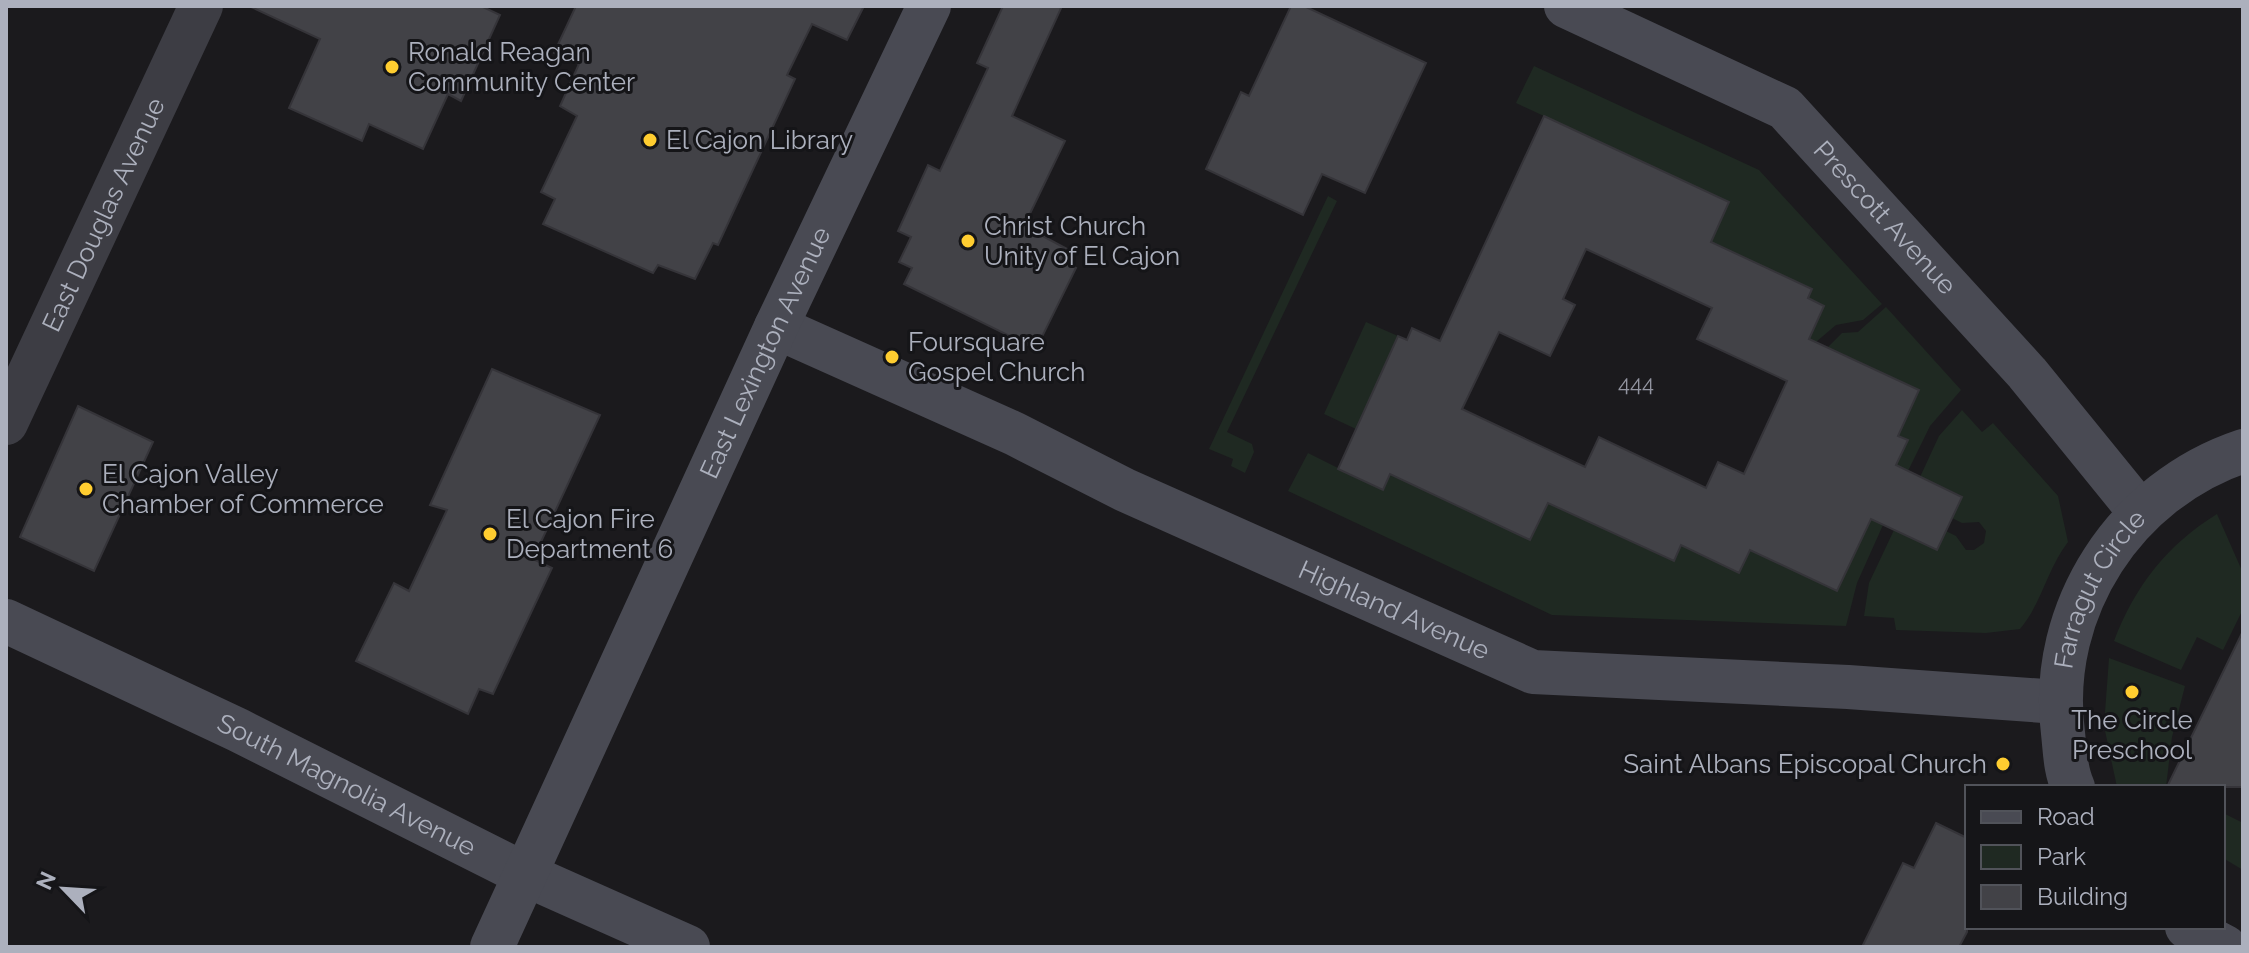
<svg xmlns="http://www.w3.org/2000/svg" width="2249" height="953" font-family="Raleway,sans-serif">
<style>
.green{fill:#1f2922}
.building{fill:#424247;stroke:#353439;stroke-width:2;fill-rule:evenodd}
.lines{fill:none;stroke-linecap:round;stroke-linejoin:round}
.street{stroke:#3d3d44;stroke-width:44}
.secondary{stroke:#494a53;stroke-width:44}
.poi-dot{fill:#ffcd30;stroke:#151518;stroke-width:3}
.labels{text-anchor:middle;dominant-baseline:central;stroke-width:6;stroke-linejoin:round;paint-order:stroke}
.number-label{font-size:22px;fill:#9294a0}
.poi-label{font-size:26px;fill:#acb0bd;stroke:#151518;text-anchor:start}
.street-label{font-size:26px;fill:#acb0bd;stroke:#151518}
</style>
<rect width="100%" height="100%" fill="#1b1a1d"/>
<g class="green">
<path d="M1534,66L1759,170L1882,304L1863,320L1836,325L1816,342L1809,339L1824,306L1808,298L1812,289L1711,242L1729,202L1516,103Z"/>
<path d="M1328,196L1337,201L1227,432L1252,444L1254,452L1245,473L1231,466L1233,459L1209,449Z"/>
<path d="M1886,307L1961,390L1930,426L1908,471L1896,465L1907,441L1898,436L1919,390L1828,347L1842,333L1858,332Z"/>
<path d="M1366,322L1398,336L1364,411L1384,421L1356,429L1324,414Z"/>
<path d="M1962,410L1982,432L1993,423L2058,496L2068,542C2047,569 2042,603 2020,629L1986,633L1896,630L1894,618L1864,616L1869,583L1894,530L1937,550L1946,531L1956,536L1966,550H1974L1984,543L1986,531L1979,522L1962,523L1952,518L1962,496L1920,477L1939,436Z"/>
<path d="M1308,453L1382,490L1390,474L1530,540L1548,503L1673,561L1681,545L1739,572L1750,550L1871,519L1883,525L1857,583L1846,626L1552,615L1288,491Z"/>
<path d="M2217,514L2243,573V609L2223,650L2197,637L2181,670L2114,641C2135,586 2167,545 2217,514Z"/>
<path d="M2109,658L2185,686L2172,737L2166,787H2117L2104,726Z"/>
<path d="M2223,813L2243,823V870L2223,858Z"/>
</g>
<g class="building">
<path d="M249,6H481L500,15L461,101L448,94L423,149L369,124L362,141L289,108L320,39Z"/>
<path d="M576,6H864L847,40L812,24L787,75L795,79L718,245L713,243L695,279L658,265L653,273L543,224L555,199L541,192L577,116L560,106L579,64L554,53Z"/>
<path d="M1003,6H1062L1012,116L1065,141L1024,226L1067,249L1061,260L1076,268L1036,349L904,284L912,268L899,262L911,237L898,231L928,165L940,171L988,68L977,63Z"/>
<path d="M1291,6H1304L1426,63L1365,193L1322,174L1303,215L1206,169L1241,92L1249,96Z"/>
<path d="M1544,116L1729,202L1711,242L1812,289L1808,298L1824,306L1809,339L1919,390L1898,436L1908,440L1896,465L1962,497L1937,550L1871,519L1837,591L1750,550L1739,573L1681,545L1674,561L1548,503L1530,540L1390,474L1383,490L1338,469L1398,336L1407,340L1412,328L1440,341ZM1586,249L1712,308L1697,339L1787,381L1744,474L1718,462L1706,488L1599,437L1585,467L1462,409L1499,332L1550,356L1575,305L1563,299Z"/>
<path d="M492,369L600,415L533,559L552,568L493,694L479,689L468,714L356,661L394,583L409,591L447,510L430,505Z"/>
<path d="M78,406L153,442L94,571L20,537Z"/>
<path d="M2243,631V787H2167Z"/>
<path d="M1936,823L1967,838V932L1959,947H1862L1903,863L1914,868Z"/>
</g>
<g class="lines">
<path class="street" id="s1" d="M6,423L201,6"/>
<g class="secondary">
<path id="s2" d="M1566,6L1785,108L2027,373L2140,512"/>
<path id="s3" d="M776,327L1015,434L1125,490L1533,672L1848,687L2059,702"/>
<path id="s4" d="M6,621L238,730L524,874L688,947"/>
<path id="s5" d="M2073,787C2065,770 2065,751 2063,733C2047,609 2126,490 2243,451"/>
<path d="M2187,927L2225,947"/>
<path id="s6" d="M492,947L776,327L929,6"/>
</g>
</g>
<g class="poi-dot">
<circle cx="392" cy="67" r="8"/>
<circle cx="650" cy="140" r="8"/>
<circle cx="968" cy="241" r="8"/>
<circle cx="892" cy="357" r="8"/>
<circle cx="86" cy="489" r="8"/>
<circle cx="490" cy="534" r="8"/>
<circle cx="2132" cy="692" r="8"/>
<circle cx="2003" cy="764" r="8"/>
</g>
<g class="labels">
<g class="number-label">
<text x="1636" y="383">444</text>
</g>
<g class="poi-label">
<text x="408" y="52">Ronald Reagan<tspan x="408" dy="30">Community Center</tspan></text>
<text x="666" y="140">El Cajon Library</text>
<text x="984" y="226">Christ Church<tspan x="984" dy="30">Unity of El Cajon</tspan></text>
<text x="908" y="342">Foursquare<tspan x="908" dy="30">Gospel Church</tspan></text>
<text x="102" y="474">El Cajon Valley<tspan x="102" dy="30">Chamber of Commerce</tspan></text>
<text x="506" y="519">El Cajon Fire<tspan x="506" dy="30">Department 6</tspan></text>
<text x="2132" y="720" text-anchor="middle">The Circle<tspan x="2132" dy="30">Preschool</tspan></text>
<text x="1987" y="764" text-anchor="end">Saint Albans Episcopal Church</text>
</g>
<g class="street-label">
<text stroke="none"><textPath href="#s1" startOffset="230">East Douglas Avenue</textPath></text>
<text stroke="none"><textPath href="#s2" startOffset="390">Prescott Avenue</textPath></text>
<text stroke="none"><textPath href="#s6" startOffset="654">East Lexington Avenue</textPath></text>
<text stroke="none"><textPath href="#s5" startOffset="208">Farragut Circle</textPath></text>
<text stroke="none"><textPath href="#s3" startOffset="680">Highland Avenue</textPath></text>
<text stroke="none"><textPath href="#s4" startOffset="378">South Magnolia Avenue</textPath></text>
</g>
</g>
<rect width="2249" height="953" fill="none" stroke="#acb0bd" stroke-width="16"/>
<rect x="1965" y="785" width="260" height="144" fill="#151518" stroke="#51535a" stroke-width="2"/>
<rect x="1981" y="811" width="40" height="12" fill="#494a53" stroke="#51535a" stroke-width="2"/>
<text x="2037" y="825" font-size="24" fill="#acb0bd">Road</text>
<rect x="1981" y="845" width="40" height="24" fill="#1f2922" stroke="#51535a" stroke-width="2"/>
<text x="2037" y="865" font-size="24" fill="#acb0bd">Park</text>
<rect x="1981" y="885" width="40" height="24" fill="#424247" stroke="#51535a" stroke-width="2"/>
<text x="2037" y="905" font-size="24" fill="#acb0bd">Building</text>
<g transform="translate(64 889) rotate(295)" stroke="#151518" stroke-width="6" paint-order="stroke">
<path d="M0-6L14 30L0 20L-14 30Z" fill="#acb0bd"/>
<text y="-12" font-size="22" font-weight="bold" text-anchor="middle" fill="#acb0bd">N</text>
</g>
</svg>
